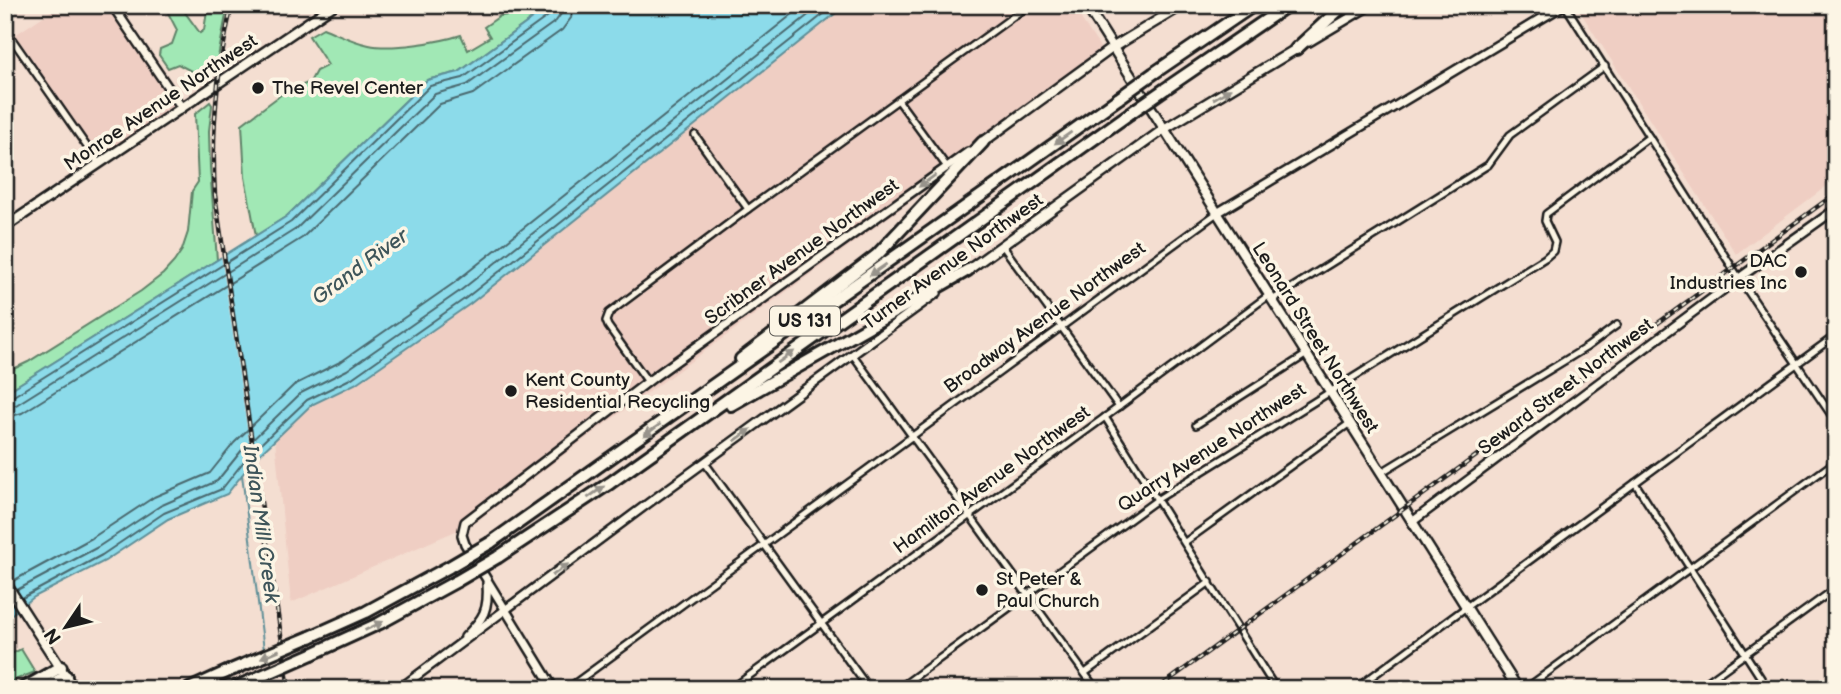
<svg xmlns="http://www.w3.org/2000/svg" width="1841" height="694" font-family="'Balsamiq Sans',sans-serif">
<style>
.built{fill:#efcec3}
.green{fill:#a1e8b5;stroke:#5e8268;stroke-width:2}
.water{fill:#8cdbea;stroke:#5f8f98;stroke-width:2}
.pier{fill:#f4ded1}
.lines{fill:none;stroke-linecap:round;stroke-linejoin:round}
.shore{stroke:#49686e;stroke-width:2}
.stream{stroke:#5f8f98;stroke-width:2}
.minor-casing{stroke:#1c1c1c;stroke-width:10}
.tertiary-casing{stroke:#1c1c1c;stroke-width:12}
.secondary-casing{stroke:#1c1c1c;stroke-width:13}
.motorway-casing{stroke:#1c1c1c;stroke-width:16}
.minor{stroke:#fcf5e5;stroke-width:5}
.tertiary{stroke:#fcf5e5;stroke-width:7}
.secondary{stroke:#fcf5e5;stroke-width:8}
.motorway{stroke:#fcf5e5;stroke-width:10}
.rail-casing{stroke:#1c1c1c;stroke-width:4.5}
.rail{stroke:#fcf5e5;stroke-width:2;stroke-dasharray:5;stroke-linecap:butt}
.motorway-bridge-casing{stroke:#1c1c1c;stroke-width:16;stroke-linecap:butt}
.motorway-bridge{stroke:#fcf5e5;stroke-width:10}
.oneway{fill:#97938b}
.poi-dot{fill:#1c1c1c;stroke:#fcf5e5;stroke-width:2.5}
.labels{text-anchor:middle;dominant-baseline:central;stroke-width:7;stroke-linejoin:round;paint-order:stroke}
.shield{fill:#fcf5e5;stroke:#5f5d58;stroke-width:2}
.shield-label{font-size:18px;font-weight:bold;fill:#1c1c1c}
.poi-label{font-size:19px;fill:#1c1c1c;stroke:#fcf5e5;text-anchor:start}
.street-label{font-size:19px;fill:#1c1c1c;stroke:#fcf5e5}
.water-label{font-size:21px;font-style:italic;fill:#3e555a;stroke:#fcf5e5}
</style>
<rect width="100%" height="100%" fill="#f4ded1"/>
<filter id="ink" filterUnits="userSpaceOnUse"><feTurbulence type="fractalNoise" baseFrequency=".0143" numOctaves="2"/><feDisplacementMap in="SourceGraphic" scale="14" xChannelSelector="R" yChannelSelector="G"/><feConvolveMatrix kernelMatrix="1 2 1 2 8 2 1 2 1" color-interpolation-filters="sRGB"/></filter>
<g filter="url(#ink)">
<g class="built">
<path d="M60,5H107L176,107L99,158L15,35Z"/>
<path d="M846,5H1072L1107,58L594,432L474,523L291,603L275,440L311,405L355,384L470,304Z"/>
<path d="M1586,5H1821L1836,30V179L1736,254L1579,10Z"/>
</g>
<g class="green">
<path d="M164,5L181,7L200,33L204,30L208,5H228L215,73L208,77L193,72L178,64L168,68L159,55L160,49L172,44L177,30Z"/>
<path d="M517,5H551L459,72L427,80L287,216L256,236L245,177L242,124L282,94L310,82L316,71L328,65L309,36L323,28C338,34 353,42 369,45C391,50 440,42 461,35L468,50L490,37L484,27L500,16L514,14Z"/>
<path d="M210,102L212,105L209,131L210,167L217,260L5,393V373L28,362L141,291L163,274L174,262L182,250L188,232L192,191L198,182L195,114Z"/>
<path d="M21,649L35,672L5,684V657Z"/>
</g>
<path class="water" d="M551,5H846L470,304L355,384L311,405L253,461L227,494L168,519L105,561L34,597L12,614L5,617V393L287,216L427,80L459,72Z"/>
<path class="pier" d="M221,255H225L257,462L253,467Z"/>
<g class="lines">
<g class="shore">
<path d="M5,398L12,397L291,222L430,86L463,78L551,14L554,5"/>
<path d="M5,407L16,405L296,229L435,94L467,85L556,21L561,14L563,5"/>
<path d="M5,418L22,413L302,238L440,104L473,94L562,30L571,18L573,5"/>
<path d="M11,582L92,538L154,497L210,473L234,443L294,385L342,361L454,283L804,5"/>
<path d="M17,590L98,547L160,506L217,481L242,450L301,393L347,370L460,291L821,5"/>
<path d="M22,598L102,555L164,513L222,489L248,456L307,400L352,378L466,298L835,5"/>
</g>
<g class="stream">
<path d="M242,475L264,650"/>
<path d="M268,679L270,689"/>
</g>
<g class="minor-casing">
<g id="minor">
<path d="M1565,5L1739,278L1836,422"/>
<path d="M1831,5L1836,14"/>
<path d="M5,29L99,164"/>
<path d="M898,100L947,167"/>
<path d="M695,135L748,209"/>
<path d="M5,210L13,222"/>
<path d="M1002,245L1119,407"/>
<path d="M1272,300L1488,165L1510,135L1605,66"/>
<path d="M853,355L1096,689"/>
<path d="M648,382L608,326L606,321L609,313L748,209L1029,5"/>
<path d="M1105,417L1276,689"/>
<path d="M1196,425L1307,354"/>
<path d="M705,463L869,689"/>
<path d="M1382,472L1587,347L1617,325"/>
<path d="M1635,483L1768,689"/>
<path d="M1185,542L1350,423"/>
<path d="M1085,673L1210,582"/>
<path d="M567,689L1217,213"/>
<path d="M731,689L1112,412L1269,295"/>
<path d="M898,689L1158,499L1545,258L1553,251L1555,242L1545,221L1546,214L1649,137"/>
<path d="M1355,689L1836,335"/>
<path d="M1525,689L1836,461"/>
<path d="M1697,689L1836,588"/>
</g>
</g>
<g class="tertiary-casing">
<g id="tertiary">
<path d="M112,5L182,108"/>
<path d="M1309,42L1371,5"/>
<path d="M1217,213L1564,5"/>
<path d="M1412,522L1739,278L1836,209"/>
<path d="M465,637C484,618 489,610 487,583"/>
<path d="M399,689L650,502L937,293"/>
<path d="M554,689L465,544L462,535L465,522L654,377L968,152"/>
</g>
</g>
<g class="secondary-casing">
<g id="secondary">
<path d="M1086,5L1518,689"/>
<path d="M983,142L1112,48L1183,5"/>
<path d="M5,227L334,5"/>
<path d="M968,270L1164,129L1296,49"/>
<path d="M5,582L74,689"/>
</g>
</g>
<g class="motorway-casing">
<g id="motorway">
<path d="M1296,49L1344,5"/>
<path d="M1154,73L1254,5"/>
<path d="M1165,89L1288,5"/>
<path d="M741,359L877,255L983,142"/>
<path d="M731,405L968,270"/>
<path d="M490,543L1119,98"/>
<path d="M498,557L610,483L1129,114"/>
<path d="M310,637L366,612L449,567"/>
<path d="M312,654L380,623L457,581"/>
<path d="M22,689L61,667"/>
<path d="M42,689L66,676"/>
<path d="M189,689L231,670"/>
</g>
</g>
<use href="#minor" class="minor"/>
<use href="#tertiary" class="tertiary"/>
<use href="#secondary" class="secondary"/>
<use href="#motorway" class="motorway"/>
<g class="rail-casing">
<g id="rail">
<path d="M232,5C217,68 211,131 215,195L289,689"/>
<path d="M1157,689L1836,193"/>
</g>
</g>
<use href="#rail" class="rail"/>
<g class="motorway-bridge-casing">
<g id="motorway-bridge">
<path d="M1119,98L1154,73"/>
<path d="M1129,114L1165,89"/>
<path d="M449,567L490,543"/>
<path d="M457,581L498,557"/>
<path d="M231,670L310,637"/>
<path d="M234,688L312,654"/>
</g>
</g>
<use href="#motorway-bridge" class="motorway-bridge"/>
</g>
<defs><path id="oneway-solid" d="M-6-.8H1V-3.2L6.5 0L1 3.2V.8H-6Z" transform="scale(1.75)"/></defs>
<g class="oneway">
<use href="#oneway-solid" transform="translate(1222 94) rotate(-31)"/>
<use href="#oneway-solid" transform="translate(1063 138) rotate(145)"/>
<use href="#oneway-solid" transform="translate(927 181) rotate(144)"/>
<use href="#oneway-solid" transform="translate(878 270) rotate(145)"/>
<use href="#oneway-solid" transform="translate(786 357) rotate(-35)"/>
<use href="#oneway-solid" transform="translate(652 430) rotate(145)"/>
<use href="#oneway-solid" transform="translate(743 435) rotate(-36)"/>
<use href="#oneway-solid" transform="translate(596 492) rotate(-35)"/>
<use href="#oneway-solid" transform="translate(560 570) rotate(-36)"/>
<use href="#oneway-solid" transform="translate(374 626) rotate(-26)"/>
<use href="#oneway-solid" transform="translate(270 654) rotate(157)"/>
</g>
</g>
<g class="poi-dot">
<circle cx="258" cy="88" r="7"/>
<circle cx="1801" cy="272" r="7"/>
<circle cx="511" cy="391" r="7"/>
<circle cx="982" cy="590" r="7"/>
</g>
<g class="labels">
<rect class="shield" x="770" y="306.5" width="70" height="29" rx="5"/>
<g class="shield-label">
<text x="805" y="321">US 131</text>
</g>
<g class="poi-label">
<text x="272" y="88">The Revel Center</text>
<text x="1787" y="261" text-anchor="end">DAC<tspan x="1787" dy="22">Industries Inc</tspan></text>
<text x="525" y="380">Kent County<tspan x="525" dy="22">Residential Recycling</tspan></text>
<text x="996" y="579">St Peter &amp;<tspan x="996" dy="22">Paul Church</tspan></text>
</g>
<g class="street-label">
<text transform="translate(161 103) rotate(-34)">Monroe Avenue Northwest</text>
<text transform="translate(802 252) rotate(-36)">Scribner Avenue Northwest</text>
<text transform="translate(953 262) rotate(-36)">Turner Avenue Northwest</text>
<text transform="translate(1045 318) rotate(-36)">Broadway Avenue Northwest</text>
<text transform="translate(1315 338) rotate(58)">Leonard Street Northwest</text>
<text transform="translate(1566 387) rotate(-37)">Seward Street Northwest</text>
<text transform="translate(1212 448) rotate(-33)">Quarry Avenue Northwest</text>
<text transform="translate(992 480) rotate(-36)">Hamilton Avenue Northwest</text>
</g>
<g class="water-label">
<text transform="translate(360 267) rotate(-36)">Grand River</text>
<text transform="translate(261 524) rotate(82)">Indian Mill Creek</text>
</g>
</g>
<rect width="1841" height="694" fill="none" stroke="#fcf5e5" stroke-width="28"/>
<rect x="14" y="14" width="1813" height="666" fill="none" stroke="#1c1c1c" stroke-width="2.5" filter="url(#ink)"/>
<g transform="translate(66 627) rotate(235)" stroke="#fcf5e5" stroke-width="5" paint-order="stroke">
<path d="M0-5L12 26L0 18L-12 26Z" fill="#1c1c1c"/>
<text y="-10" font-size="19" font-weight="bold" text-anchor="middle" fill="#1c1c1c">N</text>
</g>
</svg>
